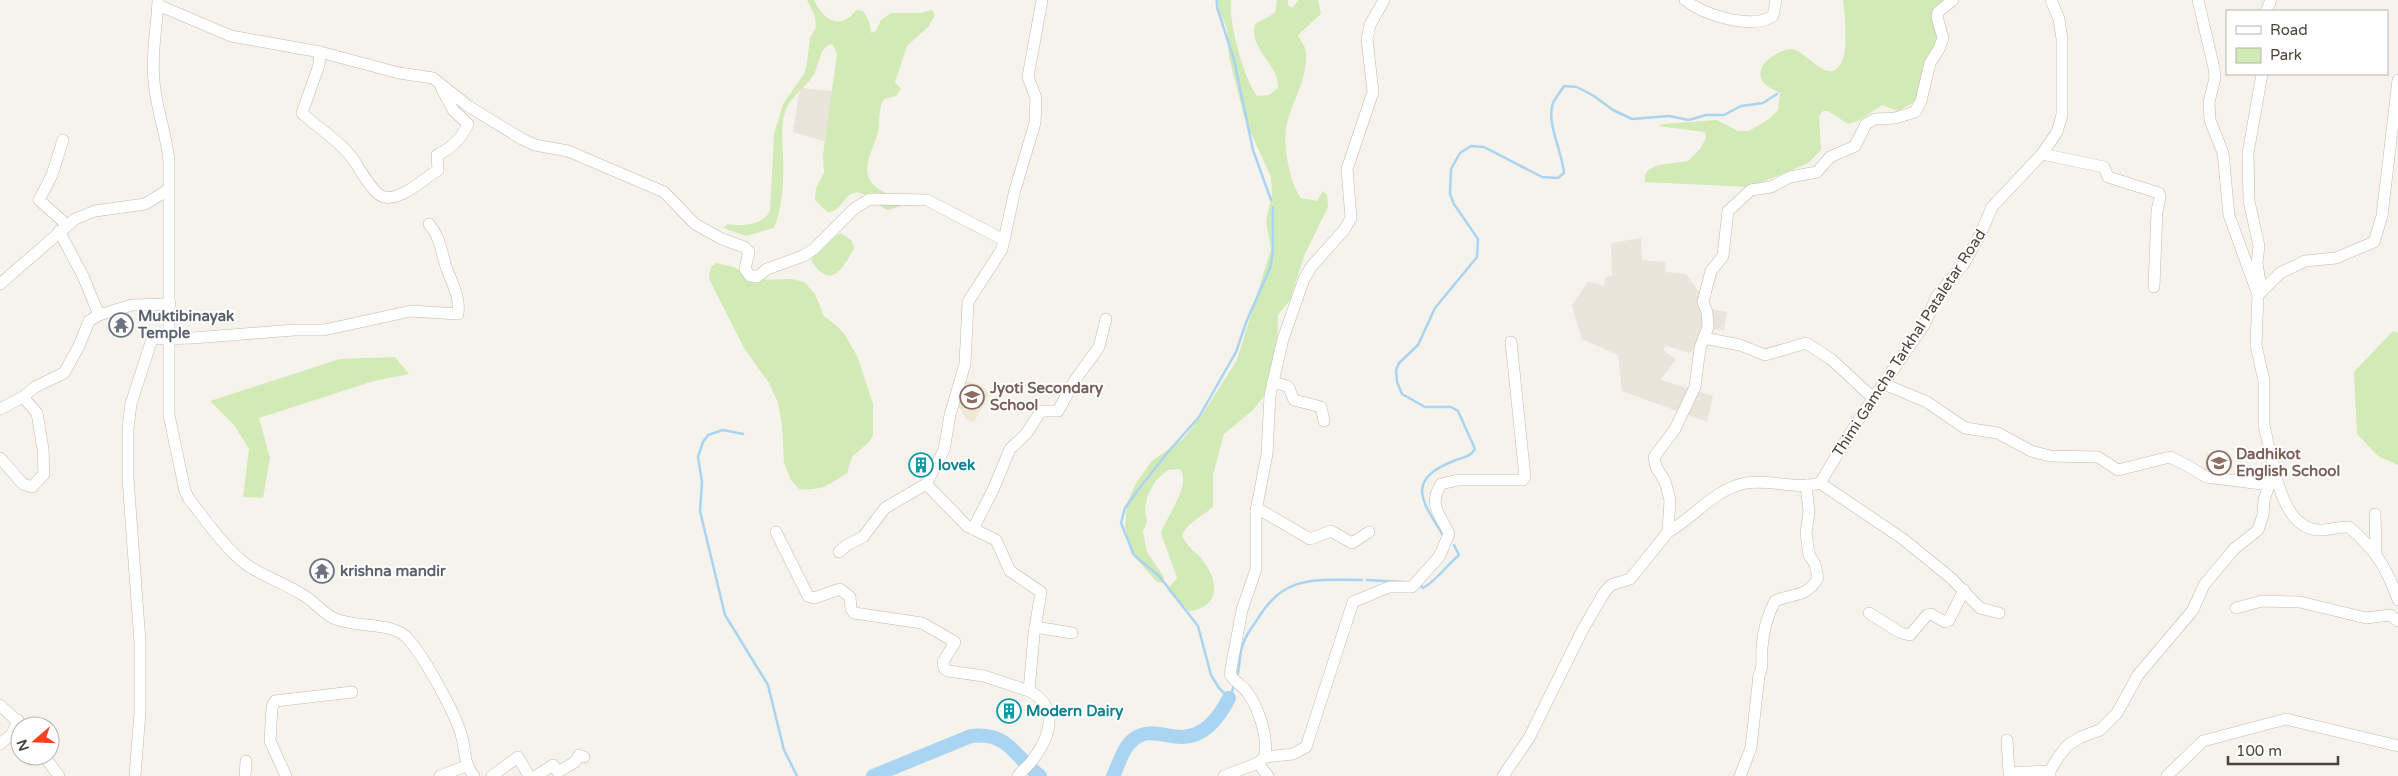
<svg xmlns="http://www.w3.org/2000/svg" width="2398" height="776" font-family="'Varela Round',sans-serif">
<style>
.residential{fill:#eae5da}
.education{fill:#efe8d6}
.green{fill:#d2eab5}
.lines{fill:none;stroke-linecap:round;stroke-linejoin:round}
.stream{stroke:#a9d4f2;stroke-width:2.5}
.river{stroke:#a9d4f2;stroke-width:14}
.minor-casing{stroke:#c2bbae;stroke-width:12}
.minor{stroke:#fff;stroke-width:11}
.labels{text-anchor:middle;dominant-baseline:central;stroke-width:4;stroke-linejoin:round;paint-order:stroke}
.worship-label{font-size:15px;font-weight:bold;fill:#5b616d;stroke:#fff;text-anchor:start}
.street-label{font-size:15px;fill:#4b4439;stroke:#fff}
.education-label{font-size:15px;font-weight:bold;fill:#785e54;stroke:#fff;text-anchor:start}
.culture-label{font-size:15px;font-weight:bold;fill:#0d838f;stroke:#fff;text-anchor:start}
</style>
<rect width="100%" height="100%" fill="#f6f3ec"/>
<g class="residential">
<path d="M800,88L833,91L826,142L793,132Z"/>
<path d="M1641,238L1642,260L1665,262L1666,272L1686,274L1711,309L1727,312L1724,330L1710,329L1690,353L1666,346L1663,350L1676,359L1661,380L1713,396L1707,422L1622,391L1618,355L1582,339L1572,306L1588,281L1604,286L1605,277L1612,276L1611,243Z"/>
</g>
<g class="education">
<path d="M962,380L978,384L990,393L974,422L966,419L956,402Z"/>
<path d="M2207,453L2233,460L2231,467L2226,468L2224,473L2203,475Z"/>
</g>
<g class="green">
<path d="M807,0H814C819,12 833,29 848,18C852,16 853,12 857,10L863,11L869,21L871,33L876,31L881,20L891,13H920L932,10L935,15L929,26L907,46L895,82L901,89L896,96L884,99C878,108 880,121 878,133C875,143 870,152 868,162C861,191 896,197 916,201L888,210C878,207 870,195 860,193C844,189 843,213 827,212L815,200L816,188L824,173L823,155L837,54L832,44C820,47 820,61 815,72C808,87 791,94 785,112C781,126 782,140 783,154C784,175 783,203 776,223L773,228L746,236L723,228L728,224C742,227 763,225 770,211L774,134L783,104L804,74L807,63L810,38L816,27L815,16Z"/>
<path d="M1215,0H1231C1229,25 1243,76 1257,96L1269,95L1278,88C1279,64 1248,49 1255,24L1275,13L1277,0H1288V5L1292,8L1299,0H1318L1321,14L1298,35C1300,40 1306,47 1306,52C1308,79 1293,99 1287,123C1282,141 1289,183 1301,198L1317,201L1323,191L1327,195L1328,207L1304,256L1290,300L1278,315L1277,346L1265,395L1253,410L1224,434L1213,475V507L1189,525L1182,534C1186,549 1199,552 1206,565C1220,586 1217,608 1189,611L1167,590L1177,578L1161,533C1166,517 1192,485 1180,469L1168,470L1156,480L1147,497L1145,509L1147,521L1143,532L1147,552L1164,577L1163,583L1157,582L1131,553L1125,527L1127,503L1136,483L1152,461L1183,439L1202,415L1237,360L1271,249L1266,221L1272,194L1271,177L1245,120L1229,57L1227,29Z"/>
<path d="M1843,0H1945L1940,6L1943,33L1929,68L1915,102L1898,111L1882,105L1860,120L1848,124L1828,111H1823L1819,117L1821,150L1808,163L1797,168L1749,187L1645,182V175L1648,170L1658,165L1688,161L1701,148L1706,137L1705,132L1658,126L1663,124L1717,120L1738,131H1749L1769,119L1778,110L1780,93C1774,89 1764,87 1761,78C1756,62 1781,49 1793,49C1807,54 1821,74 1834,71C1837,68 1841,65 1842,61C1848,51 1845,12 1843,0Z"/>
<path d="M841,233L851,240L854,248C843,269 830,291 811,260L822,245Z"/>
<path d="M716,263L734,267L755,280L792,279L804,282L815,294L824,316L837,326L845,335L858,358L873,404V435L870,441L852,457L847,473C828,485 823,491 799,489L791,480L784,463L782,425L778,403L769,383L744,348L714,289L709,278L711,267Z"/>
<path d="M2393,331L2398,333V465L2378,456L2357,434L2354,372Z"/>
<path d="M395,357L409,374L374,381L259,418L270,458L263,498L243,497L249,449L234,425L210,401L340,359Z"/>
</g>
<g class="lines">
<g class="stream">
<path d="M1217,0V7L1234,60L1253,150L1271,200"/>
<path d="M743,434L723,430L708,435L703,442L698,457L702,482L700,511L725,615L768,685L784,750L797,776"/>
<path d="M1443,535C1420,499 1406,479 1456,460C1464,457 1470,457 1475,449L1458,411L1451,407H1425L1402,394L1397,382L1396,370L1399,363L1418,345L1435,308L1477,257L1478,239L1454,204L1450,194L1451,169L1460,153L1471,146L1484,147L1542,177L1558,178L1564,173C1562,151 1546,122 1553,103C1556,97 1561,91 1564,86L1577,87L1594,96L1613,110L1632,119L1669,116L1689,120L1706,115H1724L1741,106L1763,103L1777,94"/>
<path d="M1367,580L1404,582"/>
<path d="M1419,584L1423,588C1436,581 1447,565 1459,555L1454,545"/>
<path d="M1237,678C1240,667 1239,654 1243,644C1246,635 1252,627 1257,620C1284,574 1314,580 1362,580"/>
<path d="M1234,686L1229,698L1219,688L1211,675L1198,626L1159,576L1134,555L1121,523L1125,508L1138,490L1168,452L1199,417L1236,352L1247,320L1270,268L1273,252V208"/>
</g>
<g class="river">
<path d="M873,776L971,736C1010,732 1014,757 1040,776"/>
<path d="M1113,776C1119,764 1123,747 1134,739C1149,727 1167,738 1183,737C1205,736 1220,716 1229,698"/>
</g>
<g class="minor-casing">
<g id="minor">
<path d="M158,0C157,27 151,53 154,81C156,108 166,133 169,160V415L185,491L189,499C205,519 226,550 247,565C264,577 285,583 303,595C314,601 322,612 333,618C356,628 389,622 405,636C421,650 455,713 461,734C466,750 463,763 474,776"/>
<path d="M1685,0C1704,15 1751,30 1773,16L1776,0"/>
<path d="M2198,0L2214,68L2215,78L2209,102L2210,120L2223,153L2229,215L2258,295"/>
<path d="M158,5L231,36L320,52L399,73L433,78L468,106L522,139L535,145L568,151L664,192L695,224L722,239L744,247L749,252L745,269L750,276L757,277L767,269L803,256L814,249L855,208L870,199L927,200L1004,240"/>
<path d="M2266,11L2271,0"/>
<path d="M320,52L319,65L302,113C320,130 342,142 355,162C361,171 374,195 384,197C401,201 425,178 438,170L437,155C450,149 462,138 468,124L453,110L441,87"/>
<path d="M63,140L52,175L39,200L67,225"/>
<path d="M2042,154L2104,167L2108,177L2159,193L2160,197L2157,211L2154,287"/>
<path d="M59,231L83,276L99,315"/>
<path d="M0,284L75,219L95,211L145,204L168,190"/>
<path d="M2261,288L2257,263L2259,246L2249,201L2248,153L2262,74"/>
<path d="M1704,338L1740,345L1765,355L1806,343L1831,359L1873,398"/>
<path d="M1273,382C1295,388 1286,385 1294,400L1321,407L1324,421"/>
<path d="M1884,384L1927,402L1965,428L1998,433L2031,451L2050,456L2098,457L2118,470L2170,457L2188,466L2206,477L2270,485"/>
<path d="M0,409L23,397L35,387L64,373L79,346L89,321L99,315L132,305L170,304"/>
<path d="M0,458L23,484L32,487L44,474L43,449L37,413L23,397"/>
<path d="M2274,470C2280,492 2290,528 2318,530C2329,531 2339,526 2349,527C2375,549 2387,568 2398,600"/>
<path d="M1820,483L1903,539L1951,578L1980,608L1999,613"/>
<path d="M1256,511H1262L1310,539L1331,531L1352,543L1369,532"/>
<path d="M2375,514L2376,554"/>
<path d="M973,529L993,490L1010,449L1026,434L1041,411H1058L1075,380L1099,347L1106,319"/>
<path d="M776,532L808,596L814,598L840,589L850,597L851,609L854,613L922,623L955,642L943,662L944,668L948,671L984,676L1029,691"/>
<path d="M1668,532C1695,517 1714,489 1746,483C1770,479 1797,490 1820,483L1859,419L1924,325L1937,296L1963,265L1981,233L1992,207L2042,154L2057,132L2062,115V39L2059,19L2051,0"/>
<path d="M839,552L847,545L863,537L885,508L926,484"/>
<path d="M2236,608L2262,601L2300,602L2366,618L2390,615L2398,621"/>
<path d="M1869,613L1901,633L1910,635L1927,615L1931,614L1945,622L1949,620L1964,590"/>
<path d="M1035,627L1072,633"/>
<path d="M0,705L22,726"/>
<path d="M2007,740L2009,773L2050,771"/>
<path d="M0,744L12,734L18,720"/>
<path d="M44,756L59,776"/>
<path d="M1265,757L1293,754L1306,747L1353,602L1389,587H1412L1439,557L1449,534C1442,516 1427,507 1441,484L1458,480H1523L1525,477L1511,342"/>
<path d="M1258,763L1268,776"/>
<path d="M135,776L140,712V642L128,479V428L131,404L152,339L193,338L294,330H324L411,311L458,314C460,298 454,287 448,272C441,255 442,239 429,224"/>
<path d="M245,776L246,761"/>
<path d="M286,776L270,741L272,707L275,701L352,692"/>
<path d="M440,776L466,766"/>
<path d="M492,776L518,757L529,776"/>
<path d="M536,776L553,765L558,772L575,762L579,755L584,757"/>
<path d="M1018,776C1023,769 1030,765 1034,758C1051,735 1059,706 1029,691L1034,634L1041,592L1010,571L996,540L967,526L926,484L944,450L950,415L965,364L968,302L1002,249L1015,190L1035,123L1036,98L1028,77L1042,0"/>
<path d="M1224,776L1258,763L1265,757C1268,737 1259,708 1247,692C1242,685 1234,682 1230,674L1242,610L1256,569V511L1267,454L1270,395L1283,339L1304,279L1311,267L1344,230L1351,218L1347,169L1373,92L1367,39L1370,25L1384,0"/>
<path d="M1503,776L1529,738L1583,629L1604,593L1611,585L1630,579L1668,532L1670,500L1665,481L1656,467L1654,457L1675,429L1695,387L1700,348L1708,327L1707,312L1703,302L1711,271L1723,256L1728,211L1751,190L1771,187L1790,177L1817,172L1830,157L1855,146L1866,124L1875,119L1895,118L1915,112L1921,101L1930,63L1939,49L1943,38L1937,17L1938,12L1953,0"/>
<path d="M1740,776L1751,748L1759,675C1764,667 1761,658 1762,648C1763,631 1767,616 1775,601C1793,593 1806,598 1818,578L1815,564L1809,555L1806,533L1809,512L1806,485"/>
<path d="M2050,776V771L2059,756L2068,745L2081,737L2100,730L2117,713L2138,675L2193,610L2204,585L2234,549L2258,530L2263,515L2264,500L2274,470L2264,425V381L2256,345L2258,295L2280,273L2305,261L2336,258L2374,242L2382,216L2398,80"/>
<path d="M2167,776L2203,741L2286,719L2398,746"/>
</g>
</g>
<use href="#minor" class="minor"/>
</g>
<defs>
<g id="temple-ring" transform="scale(1.25)"><circle r="9.5" fill="#fff" stroke="#6b7280" stroke-width="1.5"/><path d="M0-6L5-2H3V0L6.5 2.5H4V6H1.5V3h-3V6H-4V2.5H-6.5L-3 0V-2H-5Z" fill="#6b7280"/></g>
<g id="school-ring" transform="scale(1.25)"><circle r="9.5" fill="#fff" stroke="#8d6e63" stroke-width="1.5"/><path d="M0-5L7-2L0 1L-7-2ZM-4 1L0 2.5L4 1V4Q0 6-4 4Z" fill="#8d6e63"/></g>
<g id="building-ring" transform="scale(1.25)"><circle r="9.5" fill="#fff" stroke="#0f9aa8" stroke-width="1.5"/><path d="M-4-6H4V6H1V3H-1V6H-4ZM-2.5-4.3h1.7v1.8h-1.7ZM.8-4.3h1.7v1.8H.8ZM-2.5-1h1.7V.8h-1.7ZM.8-1h1.7V.8H.8Z" fill="#0f9aa8"/></g>
</defs>
<g fill-rule="evenodd">
<use href="#temple-ring" x="121" y="325"/>
<use href="#school-ring" x="972" y="397"/>
<use href="#school-ring" x="2219" y="463"/>
<use href="#building-ring" x="921" y="465"/>
<use href="#temple-ring" x="322" y="571"/>
<use href="#building-ring" x="1009" y="711"/>
</g>
<g class="labels">
<g class="worship-label">
<text x="138" y="316">Muktibinayak<tspan x="138" dy="17">Temple</tspan></text>
<text x="340" y="571">krishna mandir</text>
</g>
<g class="street-label">
<text transform="translate(1909 343) rotate(-57)">Thimi Gamcha Tarkhal Pataletar Road</text>
</g>
<g class="education-label">
<text x="990" y="388">Jyoti Secondary<tspan x="990" dy="17">School</tspan></text>
<text x="2236" y="454">Dadhikot<tspan x="2236" dy="17">English School</tspan></text>
</g>
<g class="culture-label">
<text x="938" y="465">lovek</text>
<text x="1026" y="711">Modern Dairy</text>
</g>
</g>
<rect x="2226" y="10" width="162" height="65" fill="#ffffff" stroke="#b7b4b0"/>
<rect x="2236" y="26" width="25" height="8" fill="#ffffff" stroke="#b7b4b0"/>
<text x="2270" y="35" font-size="15" fill="#4b4439">Road</text>
<rect x="2236" y="48" width="25" height="15" fill="#d2eab5" stroke="#b7b4b0"/>
<text x="2270" y="60" font-size="15" fill="#4b4439">Park</text>
<g transform="translate(35 741) rotate(251)"><circle r="24" fill="#ffffff" stroke="#b7b4b0"/>
<path d="M0-4L9 19L0 12L-9 19Z" fill="#fc3f1d"/>
<text y="-8" font-size="14" font-weight="bold" text-anchor="middle" fill="#4b4439">N</text>
</g>
<path d="M2228 756v8h110v-8" fill="none" stroke="#4b4439" stroke-width="2.5"/>
<text x="2236" y="756" font-size="15" fill="#4b4439" stroke="#ffffff" stroke-width="4" paint-order="stroke">100 m</text>
</svg>
